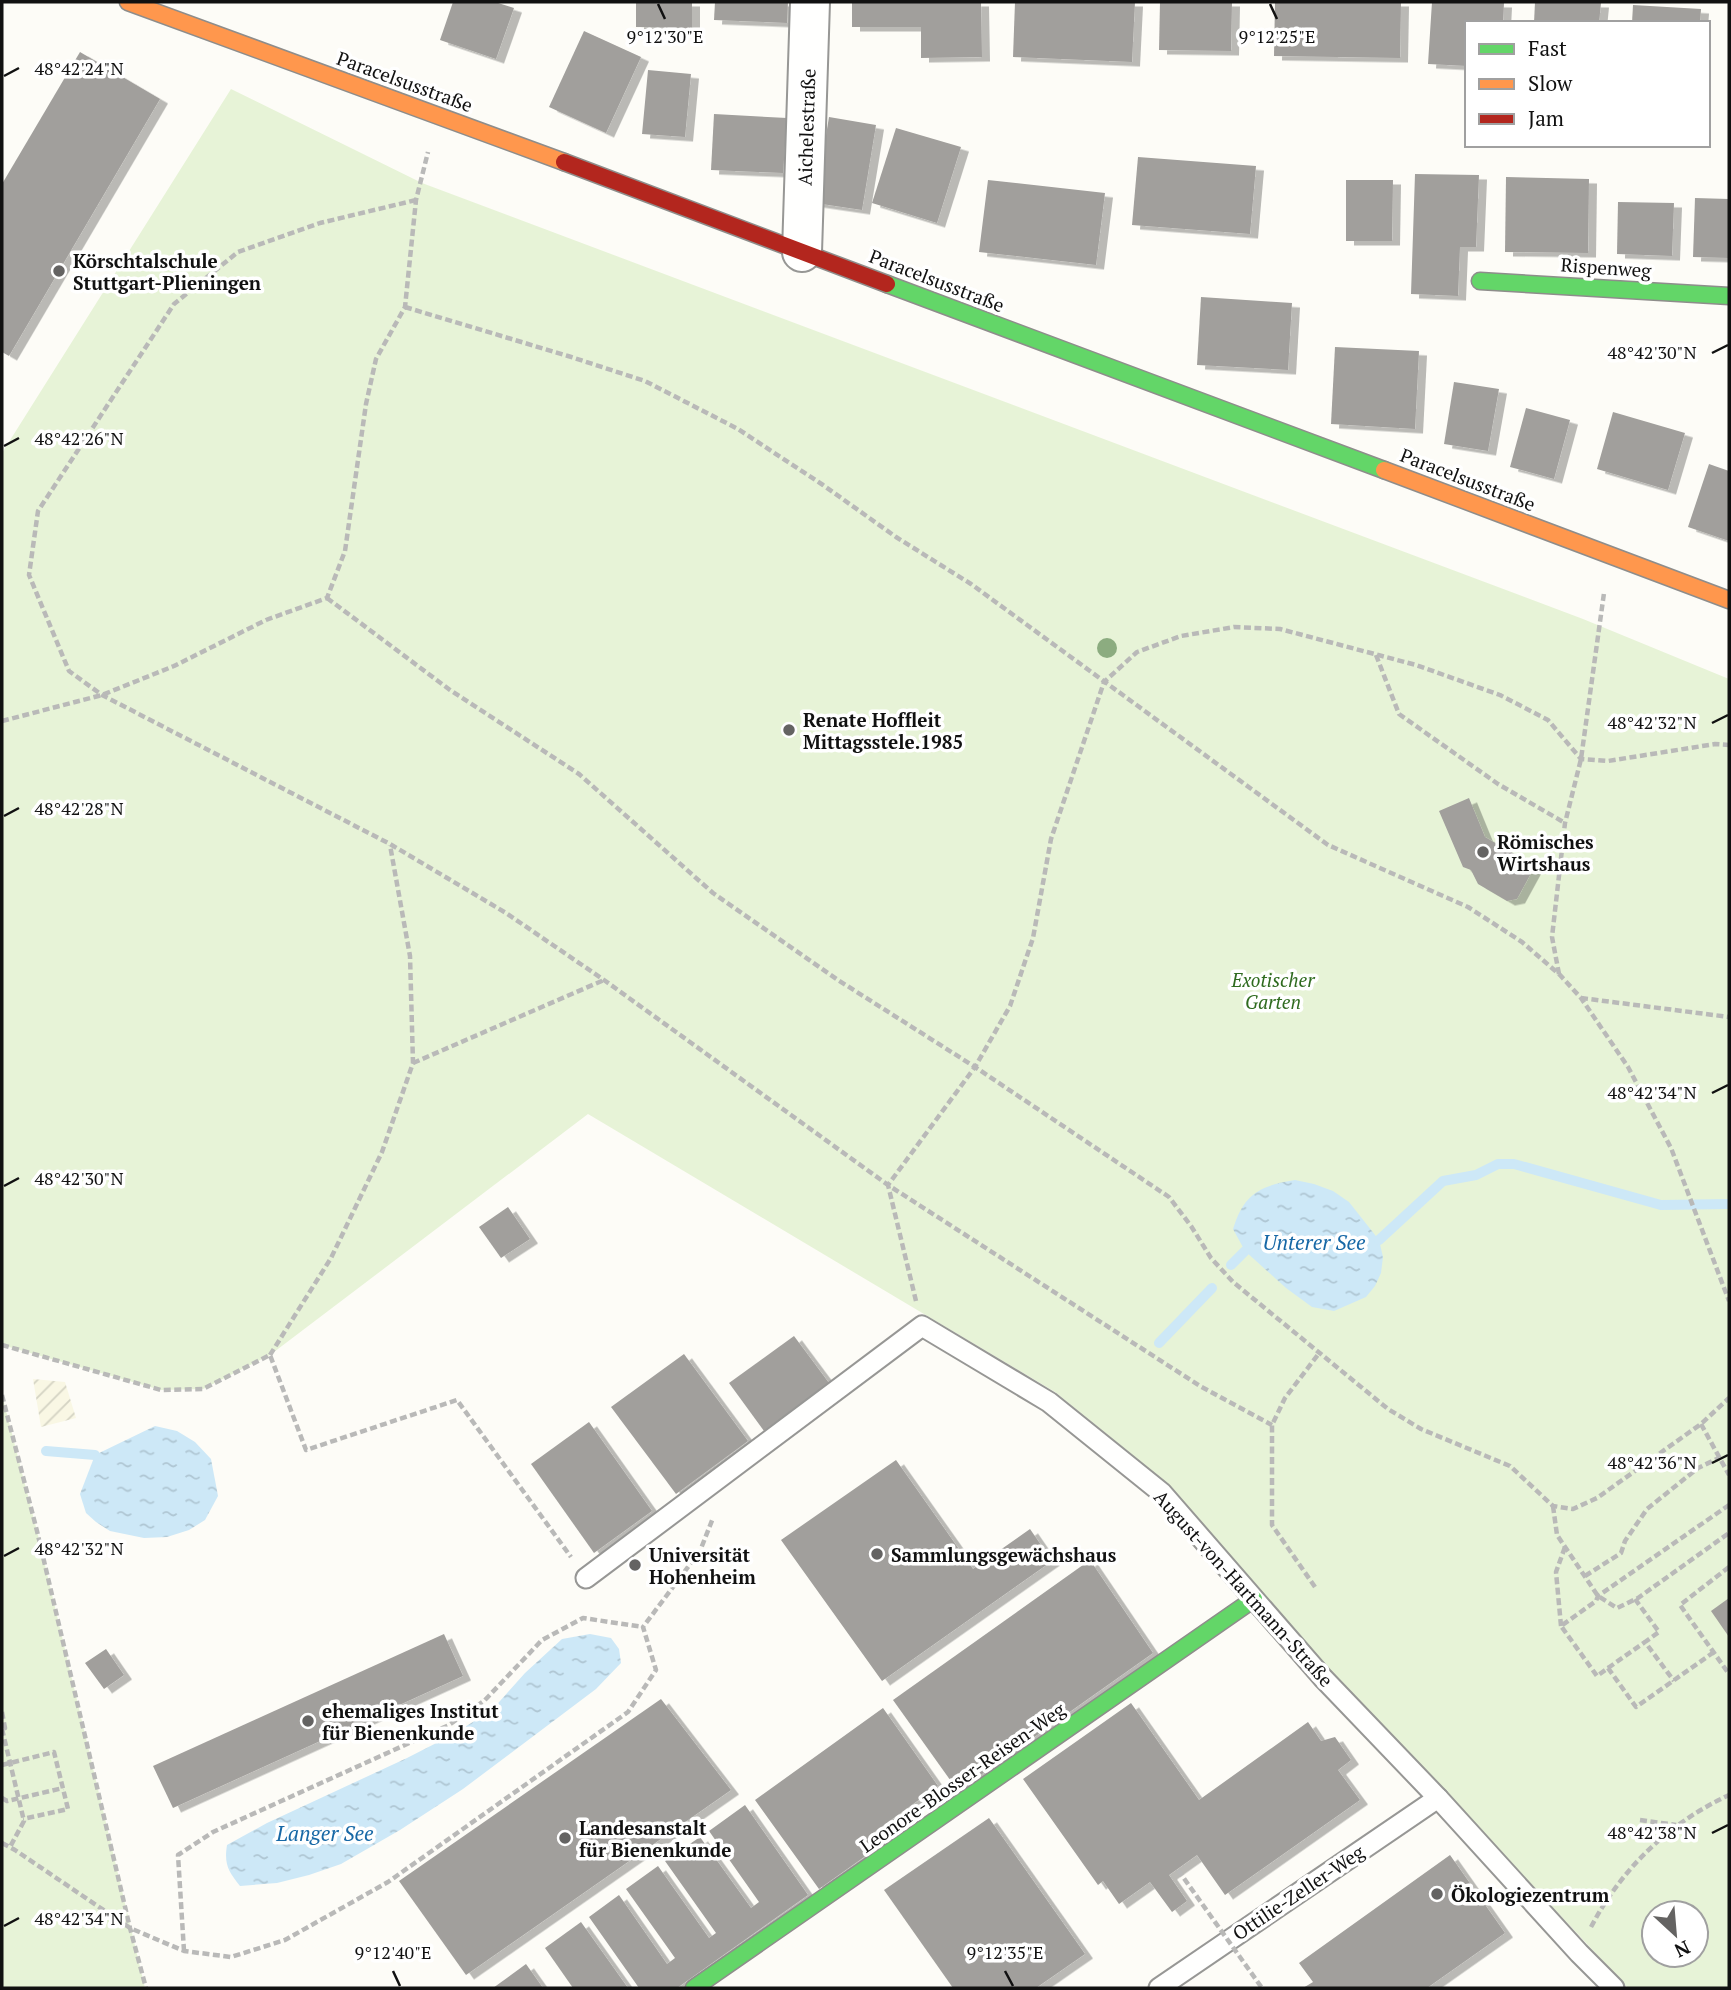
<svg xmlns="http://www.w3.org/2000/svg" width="1731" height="1990" font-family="'PT Serif',serif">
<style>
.farmland{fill:url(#farmland-furrows)}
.park{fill:#e7f3d7;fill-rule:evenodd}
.water{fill:url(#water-ripples)}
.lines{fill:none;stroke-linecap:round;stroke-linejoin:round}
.stream{stroke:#cde8f7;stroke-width:10}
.building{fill:#a19f9c;filter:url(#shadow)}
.lane-casing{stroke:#979795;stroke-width:23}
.street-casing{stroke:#979795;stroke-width:42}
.fast-casing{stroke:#8e8d8b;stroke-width:19}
.slow-casing{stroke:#8e8d8b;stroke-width:19}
.jam-casing{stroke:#8e8d8b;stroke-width:19}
.path{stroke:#b9b9b8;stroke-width:4.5;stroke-dasharray:7 3.5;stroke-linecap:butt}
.lane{stroke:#fffffe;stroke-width:19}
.street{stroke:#fffffe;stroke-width:38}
.fast{stroke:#63d668;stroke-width:16}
.slow{stroke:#ff974d;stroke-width:16}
.jam{stroke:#b3261e;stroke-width:16}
.path-bridge{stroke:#b9b9b8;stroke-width:4.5;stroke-dasharray:7 3.5;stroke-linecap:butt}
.tree{fill:#8cac80}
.ticks{fill:none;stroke:#111;stroke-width:2.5}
.poi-dot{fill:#646362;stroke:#fff;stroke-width:2.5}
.labels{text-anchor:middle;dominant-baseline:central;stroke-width:7;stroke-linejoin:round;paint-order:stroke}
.street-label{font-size:19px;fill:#111;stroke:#fff}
.poi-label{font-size:19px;font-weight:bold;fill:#111;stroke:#fff;text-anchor:start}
.park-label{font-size:19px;font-style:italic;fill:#2f6b1f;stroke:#fff}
.water-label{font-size:21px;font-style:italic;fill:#1768a6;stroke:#fff}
.ticks-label{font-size:18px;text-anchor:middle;fill:#111;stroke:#fff;stroke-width:7;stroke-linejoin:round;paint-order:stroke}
</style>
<defs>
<pattern id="farmland-furrows" width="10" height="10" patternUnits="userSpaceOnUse" patternTransform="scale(1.75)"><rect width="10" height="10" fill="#f9f7e4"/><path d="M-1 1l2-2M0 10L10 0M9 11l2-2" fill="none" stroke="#d4d3c3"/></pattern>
<pattern id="water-ripples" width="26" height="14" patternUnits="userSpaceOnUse" patternTransform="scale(1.75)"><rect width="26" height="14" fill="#cde8f7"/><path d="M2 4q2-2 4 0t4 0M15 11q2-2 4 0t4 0" fill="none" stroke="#afc6d3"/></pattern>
<filter id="shadow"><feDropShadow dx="8" dy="4.5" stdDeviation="0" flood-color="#0004"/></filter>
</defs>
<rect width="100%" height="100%" fill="#fdfcf7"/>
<path class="farmland" d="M33,1379L65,1382L76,1418L41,1427Z"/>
<g class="park">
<path d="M231,89L422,183L1583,619L1729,679V1988H1628L1445,1792L1330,1672L1168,1484L1055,1392L588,1114L270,1355L203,1389L161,1390L2,1345V453ZM1654,1913H1696V1955H1654Z"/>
<path d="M2,1395L37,1531L145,1988H2Z"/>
</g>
<g class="water">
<path d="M1295,1180L1314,1184L1333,1191L1349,1202L1379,1240L1383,1257L1381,1273L1375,1286L1366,1297L1334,1311L1312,1307L1286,1288L1245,1251L1233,1229C1244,1193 1260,1186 1295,1180Z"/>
<path d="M155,1426L177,1431L195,1442L211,1459L218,1496L205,1520L189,1530L167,1537L144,1538L110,1531L96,1522L86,1513L80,1494L95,1455Z"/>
<path d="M590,1634L611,1638L619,1649L621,1663L596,1689L463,1789L400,1830L341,1864L309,1875L277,1883L240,1886C228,1871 224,1864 227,1845L267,1823L407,1758L452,1735L492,1710L525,1673L562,1639Z"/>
</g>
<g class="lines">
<g class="stream">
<path d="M1379,1240L1443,1181L1476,1175L1498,1164H1514L1661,1205L1729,1204"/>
<path d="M1231,1265L1245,1251"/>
<path d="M1159,1343L1212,1288"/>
<path d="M46,1451L95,1455"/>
</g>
</g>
<g class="building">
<path d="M453,2H495L514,8L496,59L440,40Z"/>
<path d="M636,2H692V28L636,27Z"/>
<path d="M715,2H788L787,23L714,20Z"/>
<path d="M852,2H981L982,57L921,58V27H852Z"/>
<path d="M1015,2H1135L1132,62L1013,57Z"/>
<path d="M1160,2H1232L1231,51L1159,50Z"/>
<path d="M1275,2H1401L1400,58L1274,56Z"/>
<path d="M1432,2L1504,3L1503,23H1467V66L1428,64Z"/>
<path d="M1535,2L1601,3L1599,23H1534Z"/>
<path d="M1633,5L1701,9L1700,23H1632Z"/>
<path d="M584,31L641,57L606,133L549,107Z"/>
<path d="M80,52L160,99L9,356L2,352V184Z"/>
<path d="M648,70L691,74L685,137L642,134Z"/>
<path d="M714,114L787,118L783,173L711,170Z"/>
<path d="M829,117L876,125L862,210L815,203Z"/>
<path d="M896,128L961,147L937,223L872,203Z"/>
<path d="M1138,157L1256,166L1250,234L1132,225Z"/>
<path d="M1415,174L1479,175L1476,247H1460L1458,296L1411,294Z"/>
<path d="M1506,177L1589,179L1588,253L1505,252Z"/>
<path d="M988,180L1105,193L1096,265L979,252Z"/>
<path d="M1346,180H1393L1392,241H1346Z"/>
<path d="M1695,198L1729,199V258L1693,257Z"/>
<path d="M1618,202L1674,203L1672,256L1617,254Z"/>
<path d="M1201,297L1292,303L1288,370L1197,365Z"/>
<path d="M1335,347L1419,351L1415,429L1331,424Z"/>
<path d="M1454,382L1499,389L1488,451L1444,444Z"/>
<path d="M1526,408L1570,420L1554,479L1510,467Z"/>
<path d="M1613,412L1685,433L1668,490L1597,469Z"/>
<path d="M1709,464L1729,471V541L1688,527Z"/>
<path d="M1469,798L1485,837L1535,866L1517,899L1507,901L1478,884L1471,870L1463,867L1439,811Z"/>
<path d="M508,1207L530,1239L501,1258L479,1227Z"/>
<path d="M794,1336L829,1383L764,1431L729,1383Z"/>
<path d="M684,1354L748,1441L676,1494L611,1407Z"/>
<path d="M589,1422L652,1511L594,1553L531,1464Z"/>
<path d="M896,1460L973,1569L1030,1529L1052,1561L882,1681L781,1540Z"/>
<path d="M1090,1560L1153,1653L958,1791L893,1700Z"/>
<path d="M1729,1598V1637L1711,1611Z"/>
<path d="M444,1634L463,1676L173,1808L153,1766Z"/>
<path d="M106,1649L124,1675L104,1689L85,1663Z"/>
<path d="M661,1699L731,1790L466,1975L399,1881Z"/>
<path d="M1131,1703L1199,1800L1308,1722L1321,1741L1335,1737L1351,1760L1338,1770L1360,1800L1225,1895L1197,1855L1169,1875L1187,1901L1172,1912L1150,1882L1119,1904L1103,1881L1098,1885L1023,1779Z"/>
<path d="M883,1708L938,1786L873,1833L881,1845L819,1889L755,1800Z"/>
<path d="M745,1805L808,1895L677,1988H639L589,1917L619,1895L667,1964L675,1958L626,1889L658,1866L709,1938L716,1933L665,1861L700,1837L751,1908L759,1902L709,1831Z"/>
<path d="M989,1818L1085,1954L1036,1988H953L884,1890Z"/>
<path d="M1450,1855L1505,1933L1427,1988H1303L1313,1982L1299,1963Z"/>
<path d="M581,1922L628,1988H573L545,1948Z"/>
<path d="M526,1964L543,1988H493Z"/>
</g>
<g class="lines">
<g class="lane-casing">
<g id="lane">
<path d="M586,1578L922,1326L1049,1402L1162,1493L1323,1678L1438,1798L1579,1953L1614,1988"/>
<path d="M1159,1988L1438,1798"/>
</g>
</g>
<g class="street-casing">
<path id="street" d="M802,252L810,2"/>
</g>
<g class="fast-casing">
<g id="fast">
<path d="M1480,281L1729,296"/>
<path d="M887,284L1384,470"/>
<path d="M694,1988L1254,1599"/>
</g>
</g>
<g class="slow-casing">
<g id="slow">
<path d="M128,2L564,162"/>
<path d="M1384,470L1729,600"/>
</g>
</g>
<g class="jam-casing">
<path id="jam" d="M564,162L887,284"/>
</g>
<g class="path">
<path d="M416,200L320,223L238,252L174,304L38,511L29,575L69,671L102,695L390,844L506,913L604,980L888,1185L1200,1386L1272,1425"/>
<path d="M405,307L568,356L645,381L738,429L823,485L896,537L971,584L1328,845L1468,907L1522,942L1560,975L1581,998L1628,1067L1671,1148L1729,1301"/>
<path d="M327,598L450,690L579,774L713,893L838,980L975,1067L1169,1197L1191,1226L1211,1258L1233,1282L1388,1409L1421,1429L1510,1466L1553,1506L1573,1509L1597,1498L1701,1424L1729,1398"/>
<path d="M1376,655L1399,714L1498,784L1565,823"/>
<path d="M2,721L102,695L174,666L266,620L327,598L345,551L366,404L376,359L405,307L416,200L428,152"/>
<path d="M1559,974L1552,937L1565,823L1581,759L1604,593"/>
<path d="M1581,998L1729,1017"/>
<path d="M413,1063L604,980"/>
<path d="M916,1301L888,1185L975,1067L1010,1006L1033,938L1051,839L1104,682L1137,652L1181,636L1234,627L1280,629L1416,665L1500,695L1548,720L1581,759L1608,761L1715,744L1729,745"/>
<path d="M2,1345L161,1390L203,1389L270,1355L306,1450L457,1400L571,1557"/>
<path d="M270,1355L331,1258L382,1152L413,1063L410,956L390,845"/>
<path d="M2,1395L37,1531L130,1928L146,1988"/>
<path d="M1701,1424L1729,1475"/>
<path d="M1553,1506L1557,1535L1598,1596L1617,1608L1638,1598L1729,1533"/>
<path d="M1729,1567L1680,1605L1729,1674"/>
<path d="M1585,1576L1621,1553L1625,1541L1647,1509L1698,1468L1719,1458"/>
<path d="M1315,1587L1272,1525V1425L1285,1398L1320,1352"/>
<path d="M1635,1599L1659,1632L1645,1642L1674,1681"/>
<path d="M1561,1626L1556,1572L1565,1547"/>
<path d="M1714,1652L1636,1707L1608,1668L1597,1676L1561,1626L1596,1601L1598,1596L1729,1505"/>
<path d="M1608,1668L1645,1642"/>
<path d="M2,1712L5,1728L2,1729"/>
<path d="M2,1729L24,1821L10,1847"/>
<path d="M2,1765L54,1752L68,1809L23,1819"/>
<path d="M2,1798L7,1801L63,1788"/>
<path d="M1640,1820L1676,1825"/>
<path d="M2,1843L15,1850L130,1928L184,1951L231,1957L285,1940L388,1882L628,1712L656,1670L643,1627L700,1551L713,1518"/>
<path d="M1591,1927C1622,1868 1669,1823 1729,1795"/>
<path d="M184,1951L178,1855L213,1832L449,1725L484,1701L542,1640L583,1618L643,1627"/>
</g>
<use href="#lane" class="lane"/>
<use href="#street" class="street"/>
<use href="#fast" class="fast"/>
<use href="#slow" class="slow"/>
<use href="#jam" class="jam"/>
<path class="path-bridge" d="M1178,1870L1262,1988"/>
</g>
<circle class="tree" cx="1107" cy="648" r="10"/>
<path class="ticks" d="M658,4L665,19M1270,4L1277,19M4,76L19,68M1712,353L1728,345M4,446L19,438M1712,723L1728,715M4,816L19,808M1712,1093L1728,1085M4,1186L19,1178M1712,1463L1728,1455M4,1556L19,1548M1712,1833L1728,1825M4,1926L19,1918M393,1971L400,1986M1005,1971L1013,1986"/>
<g class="poi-dot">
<circle cx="59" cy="271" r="7"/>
<circle cx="789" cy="730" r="7"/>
<circle cx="1483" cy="852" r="7"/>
<circle cx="877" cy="1554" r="7"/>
<circle cx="635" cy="1565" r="7"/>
<circle cx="308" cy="1721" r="7"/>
<circle cx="565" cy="1838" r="7"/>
<circle cx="1437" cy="1894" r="7"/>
</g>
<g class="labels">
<g class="street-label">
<text transform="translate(405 81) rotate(20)">Paracelsusstraße</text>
<text transform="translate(806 127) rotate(-88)">Aichelestraße</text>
<text transform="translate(1606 267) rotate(4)">Rispenweg</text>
<text transform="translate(937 280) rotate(21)">Paracelsusstraße</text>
<text transform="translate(1468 479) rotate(21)">Paracelsusstraße</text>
<text transform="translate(1244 1588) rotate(48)">August-von-Hartmann-Straße</text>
<text transform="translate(962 1777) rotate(-35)">Leonore-Blosser-Reisen-Weg</text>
<text transform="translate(1298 1892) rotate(-34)">Ottilie-Zeller-Weg</text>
</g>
<g class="poi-label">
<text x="73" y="260">Körschtalschule<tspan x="73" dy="22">Stuttgart-Plieningen</tspan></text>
<text x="803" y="719">Renate Hoffleit<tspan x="803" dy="22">Mittagsstele.1985</tspan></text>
<text x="1497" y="841">Römisches<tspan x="1497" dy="22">Wirtshaus</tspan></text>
<text x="649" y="1554">Universität<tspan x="649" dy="22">Hohenheim</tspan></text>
<text x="891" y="1554">Sammlungsgewächshaus</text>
<text x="322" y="1710">ehemaliges Institut<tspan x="322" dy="22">für Bienenkunde</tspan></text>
<text x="579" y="1827">Landesanstalt<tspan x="579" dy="22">für Bienenkunde</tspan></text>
<text x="1451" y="1894">Ökologiezentrum</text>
</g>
<g class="park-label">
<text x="1273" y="979">Exotischer<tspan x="1273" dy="22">Garten</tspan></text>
</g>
<g class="water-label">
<text x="1314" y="1242">Unterer See</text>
<text x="325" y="1833">Langer See</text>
</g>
</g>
<g class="ticks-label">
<text x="1277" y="43">9°12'25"E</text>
<text x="665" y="43">9°12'30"E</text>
<text x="79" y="75">48°42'24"N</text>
<text x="1652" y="359">48°42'30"N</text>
<text x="79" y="445">48°42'26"N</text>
<text x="1652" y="729">48°42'32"N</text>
<text x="79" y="815">48°42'28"N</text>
<text x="1652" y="1099">48°42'34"N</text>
<text x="79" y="1185">48°42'30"N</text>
<text x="1652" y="1469">48°42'36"N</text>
<text x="79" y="1555">48°42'32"N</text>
<text x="1652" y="1839">48°42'38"N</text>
<text x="79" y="1925">48°42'34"N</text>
<text x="393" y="1959">9°12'40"E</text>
<text x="1005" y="1959">9°12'35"E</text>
</g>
<rect width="1731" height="1990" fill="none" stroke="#111111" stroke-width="7"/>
<rect x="1465" y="21" width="245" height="126" fill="#ffffff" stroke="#a0a0a0" stroke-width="2"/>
<rect x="1479" y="44" width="35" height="10" fill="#63d668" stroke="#a0a0a0" stroke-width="2"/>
<text x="1528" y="56" font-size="21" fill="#111111">Fast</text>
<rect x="1479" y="79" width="35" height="10" fill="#ff974d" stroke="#a0a0a0" stroke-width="2"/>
<text x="1528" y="91" font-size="21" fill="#111111">Slow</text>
<rect x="1479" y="114" width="35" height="10" fill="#b3261e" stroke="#a0a0a0" stroke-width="2"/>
<text x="1528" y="126" font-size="21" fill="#111111">Jam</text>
<g transform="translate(1675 1934) rotate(154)"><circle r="33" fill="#ffffff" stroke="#a0a0a0" stroke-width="2"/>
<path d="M0-5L12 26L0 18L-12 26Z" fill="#646362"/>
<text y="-10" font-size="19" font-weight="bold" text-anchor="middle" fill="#111111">N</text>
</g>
</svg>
